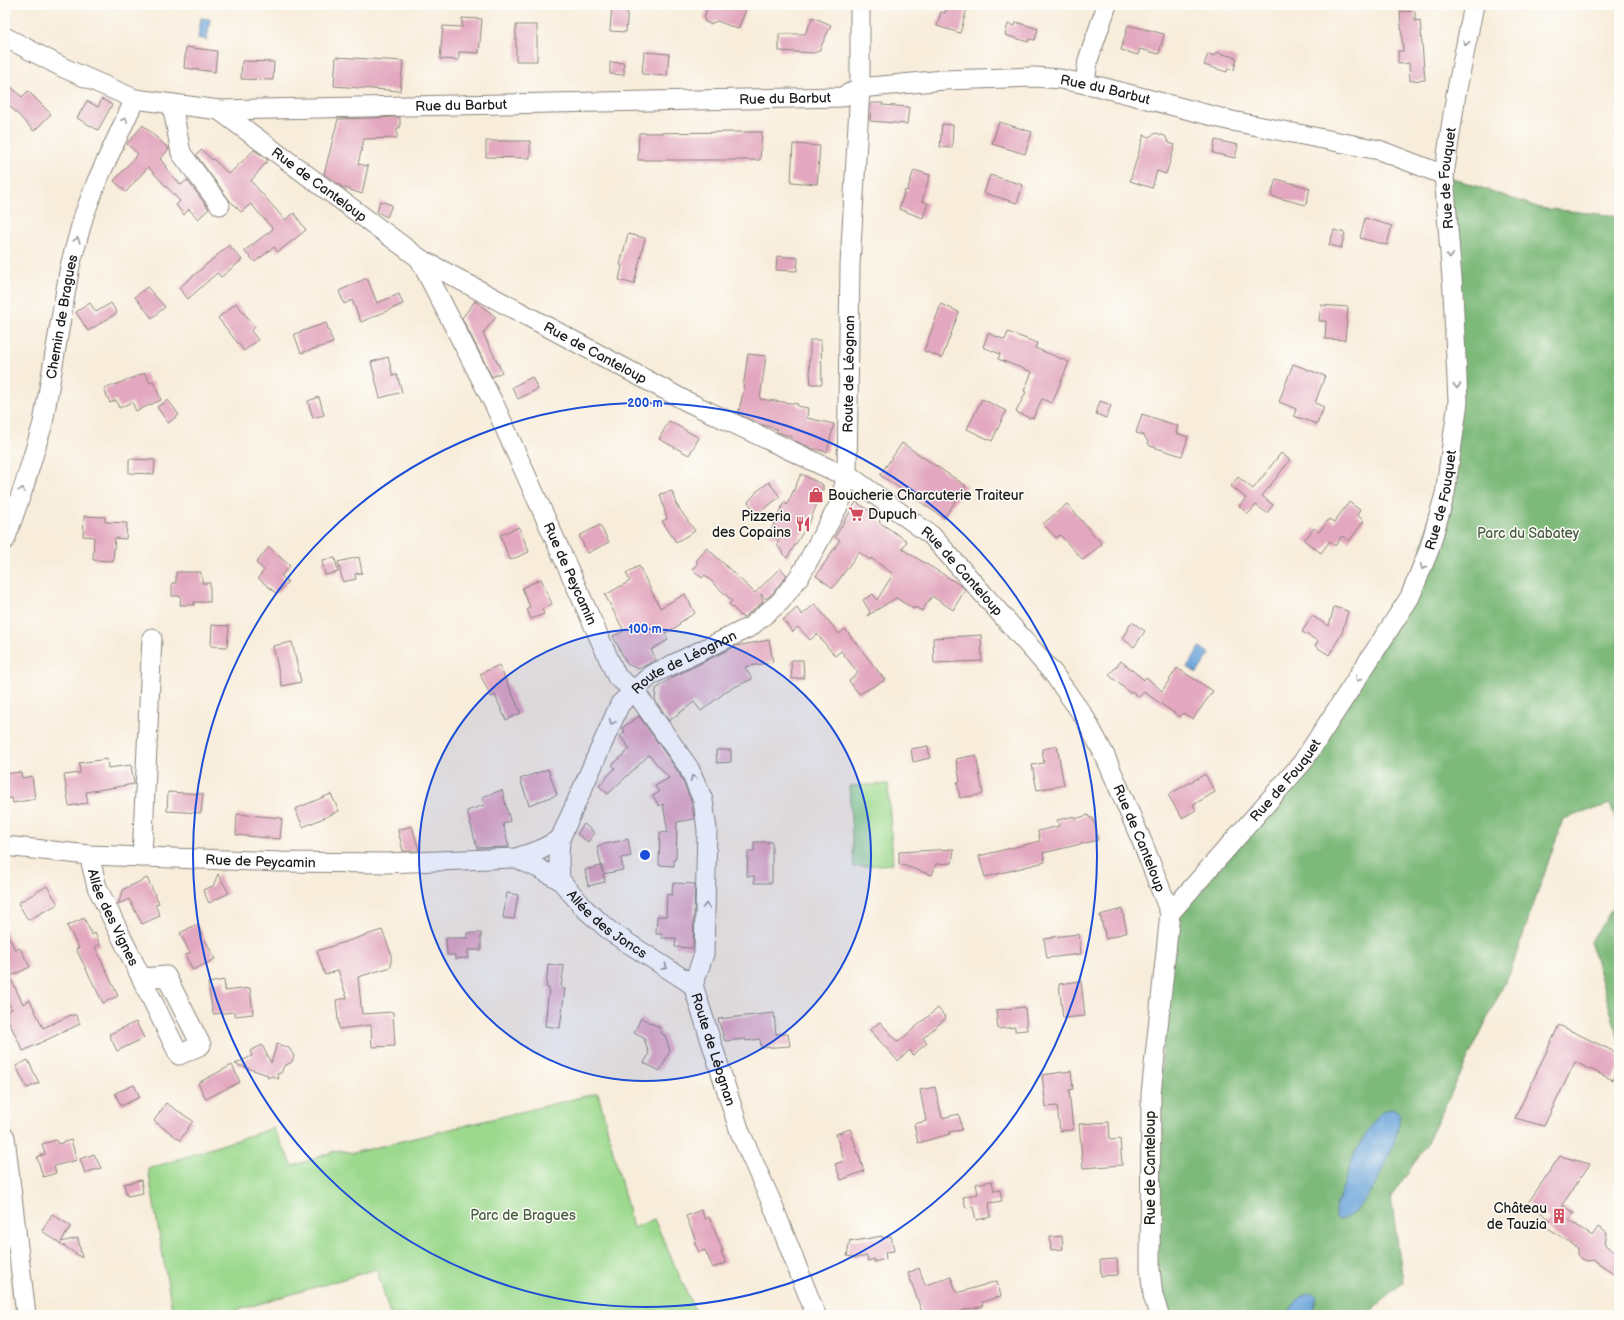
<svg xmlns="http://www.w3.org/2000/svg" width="1624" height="1320" font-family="'Balsamiq Sans',sans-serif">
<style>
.green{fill:#9cd98e;stroke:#5c7a55}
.forest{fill:#7db979;stroke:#4c6a4a}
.water{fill:#6aa4d9;stroke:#43607a}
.building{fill:#e3a8bf}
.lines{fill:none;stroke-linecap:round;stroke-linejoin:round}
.minor-casing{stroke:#8a847c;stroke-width:21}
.minor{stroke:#fff;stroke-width:19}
.oneway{stroke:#999}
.ring{fill:none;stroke:#1d4ed8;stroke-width:2}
.labels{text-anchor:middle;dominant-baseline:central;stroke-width:3;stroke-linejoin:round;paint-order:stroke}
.street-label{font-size:14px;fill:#1c1c1c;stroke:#fdfcf7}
.poi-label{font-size:14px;fill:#1c1c1c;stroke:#fdfcf7;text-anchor:start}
.park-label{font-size:14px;fill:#495e44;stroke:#fdfcf7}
.centre{fill:#1d4ed8;stroke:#fdfcf7;stroke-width:2}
.ring-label{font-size:12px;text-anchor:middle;font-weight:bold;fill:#1d4ed8;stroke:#fdfcf7;stroke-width:3;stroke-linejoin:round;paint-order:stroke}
</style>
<rect width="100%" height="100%" fill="#fdfcf7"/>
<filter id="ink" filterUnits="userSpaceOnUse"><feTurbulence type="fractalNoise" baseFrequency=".025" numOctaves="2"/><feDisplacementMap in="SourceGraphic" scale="8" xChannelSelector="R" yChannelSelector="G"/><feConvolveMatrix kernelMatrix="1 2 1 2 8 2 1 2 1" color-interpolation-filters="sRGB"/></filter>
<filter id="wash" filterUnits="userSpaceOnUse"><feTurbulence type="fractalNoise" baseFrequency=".012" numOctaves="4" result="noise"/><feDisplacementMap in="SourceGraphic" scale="16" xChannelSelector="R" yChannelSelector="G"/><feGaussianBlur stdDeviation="0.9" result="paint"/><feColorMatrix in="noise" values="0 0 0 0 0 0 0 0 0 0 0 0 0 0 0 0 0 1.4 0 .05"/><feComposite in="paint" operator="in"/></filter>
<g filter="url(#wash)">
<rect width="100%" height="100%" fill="#f8eddb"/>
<g class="green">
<path d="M888,784L893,864L854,867L849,786Z"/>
<path d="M598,1093L633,1228L654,1219L697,1315H390L377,1269L221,1315H173L148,1169L273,1128L293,1166L338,1150L353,1153Z"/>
</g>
<g class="forest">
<path d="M1444,175L1540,208L1619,216V831L1610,804L1563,819L1511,970L1425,1147L1391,1197L1403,1282L1367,1315H1159L1150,1269L1170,913L1302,763L1410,597L1458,402Z"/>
<path d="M1619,899V1040L1590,942Z"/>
</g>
<g class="water">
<path d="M201,18L210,19L207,40L198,38Z"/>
<path d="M1200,647L1210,654L1197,673L1187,667Z"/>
<path d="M1393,1109L1400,1114C1399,1143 1369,1213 1340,1220L1335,1218V1210L1355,1152L1376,1118L1384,1110Z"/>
<path d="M1308,1293H1314L1317,1296L1311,1315H1287C1292,1307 1298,1296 1308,1293Z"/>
</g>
<g id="blocks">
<g class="building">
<path d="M612,5H628L626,32L610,31Z"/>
<path d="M708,5H733L746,10L738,29L717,21L710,24L705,22L704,18Z"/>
<path d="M948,5H954L967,9L960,33L937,26L941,12L945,13Z"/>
<path d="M1415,11V21L1420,20L1425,80L1410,81L1409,63L1398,64V51H1403L1400,12Z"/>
<path d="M813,17L831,25L819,51L814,53L779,51V34H805Z"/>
<path d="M462,18L482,19L479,53L459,52V60L440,59L443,26L462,27Z"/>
<path d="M1016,22L1038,29L1035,40L1029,39L1028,42L1005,35L1008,24L1015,26Z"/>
<rect x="516" y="25" width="21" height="36"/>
<path d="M1128,25L1164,34L1159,54L1140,49L1138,55L1121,50Z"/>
<path d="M186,47L217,51L215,72L184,68Z"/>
<path d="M644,52L669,54L667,76L642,74Z"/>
<path d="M1216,52L1237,58L1234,70L1228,68L1227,72L1204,65L1208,54L1215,56Z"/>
<path d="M336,57L403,61L400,91L334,86Z"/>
<path d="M242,61L274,62L273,80L241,79Z"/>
<path d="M610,62L624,63V75L610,74Z"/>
<path d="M5,81L22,97L28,91L51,114L34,131L5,101Z"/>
<path d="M102,99L112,105L98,130L77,118L87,101L98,107Z"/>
<path d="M871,103H883L882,105L909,107L907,124L870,121Z"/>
<path d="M400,117V128H397V138L364,139L358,164L368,166L362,194L342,187L324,174L338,119Z"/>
<path d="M999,122L1032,132L1025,154L992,144Z"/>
<path d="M942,124L953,125L952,148L940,147Z"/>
<path d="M143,125L169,149L160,159L166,166L165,167L181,185L187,180L209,209L198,219L189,209L184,215L176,205L180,201L148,167L126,192L114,181L138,154L127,144Z"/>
<path d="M744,132H762L760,160H638L639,133Z"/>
<path d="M1156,133L1165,136L1169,143L1175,145L1166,174L1157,171L1152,188L1130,181L1144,135L1149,137Z"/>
<path d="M1215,140L1238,145L1235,158L1213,153Z"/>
<path d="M486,141H530V158L486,157Z"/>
<path d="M793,144L820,146L817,184L791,182Z"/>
<path d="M202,150L212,160L213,159L229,174L254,150L268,160L251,181L285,220L294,213L306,230L278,252L274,247L255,262L244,251L273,229L251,204L241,212L230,201L196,155Z"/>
<path d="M914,170L930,175L922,201L928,203L923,218L899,209L905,190L907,191Z"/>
<path d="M990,175L1023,185L1017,203L984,193Z"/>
<path d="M1276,179L1310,188L1306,205L1271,196Z"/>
<path d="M380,201L392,205L387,217L377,212Z"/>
<path d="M1365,218L1392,226L1387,245L1360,238Z"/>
<path d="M1334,230L1345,233L1341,248L1329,245Z"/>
<path d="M628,234L645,238L634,284L619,280L622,266L620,265Z"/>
<path d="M229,245L242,260L221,277L217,273L188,299L179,288Z"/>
<path d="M777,256L798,258L797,271L776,270Z"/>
<path d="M367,278L377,303L399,294L403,304L361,322L352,300L344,304L339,291Z"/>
<path d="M147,287L165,307L152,318L135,297Z"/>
<path d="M475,301L496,317L483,333L502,372L492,377L462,318Z"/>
<path d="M90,303L96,312L111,303L117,313L88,331L76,312Z"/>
<path d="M236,303L255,327L251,331L258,340L244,351L218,318Z"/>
<path d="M941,304L959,312L942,358L924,351Z"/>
<path d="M1321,305L1348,307L1345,340L1325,339L1326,321H1319Z"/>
<path d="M326,323L333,343L301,353L294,334Z"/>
<path d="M1008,332L1037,343L1035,348L1069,362L1052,403L1042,399L1033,418L1030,417V418L1016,412L1026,392L1024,391L1032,372L998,359L1000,354L983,347L988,333L1005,340Z"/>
<path d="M810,340H821L822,384H811L809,360H810Z"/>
<path d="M748,354L766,356L760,399L798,404L797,406L808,408L807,418L834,424L827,452L811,448L791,439L792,437L777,432V429L760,424L738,414L744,389L743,388Z"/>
<path d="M388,357L393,376L397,375L402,392L380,398L371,362Z"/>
<path d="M1293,364L1325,376L1315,403L1324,407L1317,424L1294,416L1296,409L1279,402Z"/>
<path d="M145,373L150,383L153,381L161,400L136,411L132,402L119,408L116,400L110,403L104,389Z"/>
<path d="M532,377L538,389L518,399L512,387Z"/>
<path d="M319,397L324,415L313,418L308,401Z"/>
<path d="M982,399L1006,411L992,441L967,429Z"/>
<path d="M168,400L179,415L168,423L157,407Z"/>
<path d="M1100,401L1111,405L1106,418L1096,414Z"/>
<path d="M1142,414L1178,426L1176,433L1188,437L1182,456L1150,446L1144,435L1136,433Z"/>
<path d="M669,421L699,438L689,455L659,439Z"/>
<path d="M902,443L966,486L944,518L880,475Z"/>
<path d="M1281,453L1290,460L1262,496L1273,505L1267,513L1256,505L1248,514L1239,506L1246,498L1231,486L1238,477L1253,489Z"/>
<path d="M129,459L155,460L154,474L129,473Z"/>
<path d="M801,474L823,485V489L810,521L787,558L777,545L779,540L769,535L784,502L787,505Z"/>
<path d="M769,482L780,497L757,514L748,502L756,493V492Z"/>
<path d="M672,491L676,504L695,531L676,542L662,521L667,519L660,494Z"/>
<path d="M856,502L881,518L879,522L907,541L902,549L962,586L965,590L953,610L932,596L922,611L915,607L914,609L896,598L867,616L870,612L863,600L873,594L877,600L893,574L871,558L870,560L859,552L833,588L816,576L840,540L835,537Z"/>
<path d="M1349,502L1360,510L1357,515L1364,521L1349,541L1342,536L1335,546L1330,541L1321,553L1304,540L1314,528L1319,532L1329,519L1334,522Z"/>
<path d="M1067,504L1102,544L1083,560L1060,535L1056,538L1043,524Z"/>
<path d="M84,516L105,517V522L127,523L126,539L115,538L113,561L93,560L94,537L83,536Z"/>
<path d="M600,525L609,542L588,553L579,536Z"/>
<path d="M519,527L529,552L510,560L500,535Z"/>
<path d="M269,547L290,566L281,576L288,582L277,594L258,578L264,570L256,563Z"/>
<path d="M707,548L755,593L780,568L787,575L772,594L766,599L761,594L763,602L743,618L729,604L732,601L705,575L702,578L692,569L698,563L696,561Z"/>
<path d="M359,557L362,573L355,574L356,579L343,582L338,562Z"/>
<path d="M335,558L338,572L325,575L322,560Z"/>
<path d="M639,566L660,608L685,594L695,613L679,623L680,625L665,633L668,640L651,650L656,660L638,669L627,664L613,636L624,631L605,595L630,581L626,573Z"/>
<path d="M176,572H201V577H202V583H210V602H194V605H180L181,596H172V583H176Z"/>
<path d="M541,579L552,604L542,609L544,614L531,619L527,609L530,607L522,588Z"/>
<path d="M815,604L839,634L845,629L885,680L859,694L849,681L858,673L841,651L835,656L817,634L810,640L798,627L793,632L783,620L797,608L802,615Z"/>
<path d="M1334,607L1348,611L1342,633L1329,655L1315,646L1318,641L1302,632L1312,616L1329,626Z"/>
<path d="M1132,622L1145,631L1134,647L1122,638Z"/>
<path d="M212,625L229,626L227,647L211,646Z"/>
<path d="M981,635L982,661L934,663L933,638Z"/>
<path d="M769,640L773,662L745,667L752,679L728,690L701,711L694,702L669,721L655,700L656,689L673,677L736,646Z"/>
<path d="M292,642L301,682L282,686L273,646Z"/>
<path d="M791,660H803L804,678L792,679Z"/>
<path d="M1121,661L1144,680L1146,677L1162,691L1177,668L1213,691L1193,719L1183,713L1180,717L1144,692L1139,697L1132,691L1130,693L1109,675Z"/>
<path d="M499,665L521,713L506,720L495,695L491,697L480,674Z"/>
<path d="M639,716L679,773L692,803L694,819L677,822L676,859H674V866L659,865L660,832L668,833L663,804L659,806L653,796L659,792L655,786L669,778L649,755L608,794L599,786L615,768L612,765L630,749L620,736L625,732L622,728Z"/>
<path d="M928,746L930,758L913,762L911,749Z"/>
<path d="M1057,746L1064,785L1037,790L1032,765L1044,763L1042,749Z"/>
<path d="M716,750H731V762L717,763Z"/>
<path d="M976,755L983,794L960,798L957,782H960L956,759Z"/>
<path d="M107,759L108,768L131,765L134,784L86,792L88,803L69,806L64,775L80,773L79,763Z"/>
<path d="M548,769L557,795L529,805L520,779Z"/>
<path d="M21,772L22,778L32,776L35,799L13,803L12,798L5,799V774Z"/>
<path d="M1205,774L1215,792L1193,805L1196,810L1182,818L1168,795Z"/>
<path d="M502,790L510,821L503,824L509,847L477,848L467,811L484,805L482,797Z"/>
<path d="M168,792L203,794L201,813L167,811Z"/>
<path d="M331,794L339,811L303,827L295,809Z"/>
<path d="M237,814L282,818L280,839L236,835Z"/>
<path d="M1088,815L1090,818H1093L1098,840L1043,853L1045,862L985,877L979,856L1040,841L1038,831L1059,826L1057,820L1075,816V819Z"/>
<path d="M584,824L595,833L588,842L577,834Z"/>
<path d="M412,826L419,851H403L398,830Z"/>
<path d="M628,839L631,856L621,858L623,870L603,874L605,882L588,886L585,870L601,866L603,873L597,846Z"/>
<path d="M754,842H772V883H754V876H747L748,851H754Z"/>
<path d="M954,849L952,863L936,864L932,875L899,864V852Z"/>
<path d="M218,874L229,893L209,903L203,890L213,886Z"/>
<path d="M147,878L159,903L155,905L160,916L142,924L129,899L118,904L124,889Z"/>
<path d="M673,883L695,884L693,948L675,947L676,938H662V934H656L657,916H666L667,894L672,895Z"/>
<path d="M47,886L58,904L28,920L18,903Z"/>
<path d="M507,893L518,895L514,919L503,918Z"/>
<path d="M1122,909L1127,932L1106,939L1100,915Z"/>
<path d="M84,918L92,935L95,933L100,945L95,947L118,996L103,1003L76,949L79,948L67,926Z"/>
<path d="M197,924L215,959L193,970L185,955L190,953L180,933Z"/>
<path d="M5,929L15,950L20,948L30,967L11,976L5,964Z"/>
<path d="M382,930L391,953V967L358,977L362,1014L393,1012L395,1046L372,1047L371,1025L339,1029L336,1000L347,998L338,970L325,975L317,951Z"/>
<path d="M467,933H481V950H468V958L455,959V955H447L446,938H467Z"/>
<path d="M1079,934L1081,954L1047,958L1044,939L1052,938V937Z"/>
<path d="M548,964L564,966L561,988L565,989L560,1028L545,1026L549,988L546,987Z"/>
<path d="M5,967L23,1004L30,1000L43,1028L71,1015H76L80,1024L23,1051L6,1016L8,1015L6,1012L12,1009L5,996Z"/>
<path d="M224,980L225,991L250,988L253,1014L235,1016V1012L213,1014L208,983Z"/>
<path d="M1081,981L1085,1016L1063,1018L1059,984Z"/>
<path d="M1025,1007L1027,1030L1015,1031V1027L998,1029L996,1010Z"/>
<path d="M938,1008L946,1018L923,1038L927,1043L913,1055L910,1050L898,1061L870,1030L880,1022L898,1042Z"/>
<path d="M774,1013L776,1034H788L790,1046L761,1048L760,1039L746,1041V1039L725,1041L718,1019Z"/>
<path d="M641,1018L659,1027L662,1034L665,1035L670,1051L660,1071L644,1063L649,1054L644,1038L634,1033Z"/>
<path d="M136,1022L144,1038L117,1051L109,1034Z"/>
<path d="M1559,1025L1619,1054V1068L1613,1080L1575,1062L1544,1126L1515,1118Z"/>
<path d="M277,1044L289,1048L294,1056L292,1062L284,1066L281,1073L277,1074L279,1079L272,1076L267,1078L268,1075L235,1064L252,1056L250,1051L262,1045L271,1063Z"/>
<path d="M28,1060L39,1083L27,1088L16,1066Z"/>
<path d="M232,1065L240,1082L206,1099L198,1083Z"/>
<path d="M1071,1071L1073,1089L1069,1090L1073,1130L1060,1131L1057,1106L1046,1107L1042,1075Z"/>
<path d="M134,1085L140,1097L121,1106L115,1093Z"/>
<path d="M935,1087L942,1118L959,1114L962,1130L949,1132L950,1134L918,1143L914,1124L926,1121L920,1090Z"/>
<path d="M166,1103L193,1121L180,1140L154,1121Z"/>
<path d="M1109,1122L1110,1140L1120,1139L1122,1165L1083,1168L1079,1124Z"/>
<path d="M850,1129L864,1171L841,1180L835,1164L844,1161L836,1134Z"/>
<path d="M56,1140L58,1144L71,1140L77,1160L54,1166L56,1173L43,1177L37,1157L45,1154L42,1144Z"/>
<path d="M94,1154L101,1168L85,1173L80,1159Z"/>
<path d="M1560,1156L1590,1164L1562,1205L1574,1213L1569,1220L1592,1236L1598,1227L1607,1233L1605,1245L1619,1255V1277L1594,1260L1586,1261L1581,1259L1578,1254V1248L1545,1226L1551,1220L1528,1203Z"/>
<path d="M141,1180L143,1193L127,1196L124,1184Z"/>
<path d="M992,1181L994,1191L1000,1190L1002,1201L989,1203L991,1217L976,1220L973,1207L966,1208L963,1197L978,1194L976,1184Z"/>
<path d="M701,1210L705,1219L709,1217L723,1251H721L726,1263L713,1268L705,1250L699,1252L694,1242L696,1241L686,1216Z"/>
<path d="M52,1214L71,1226L61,1242L78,1238L82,1258L42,1231Z"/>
<path d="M882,1236V1238L891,1236L894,1251L885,1252L886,1259L874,1262V1259L868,1261L867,1256L856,1258L847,1256L850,1240L855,1241Z"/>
<path d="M1062,1236L1063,1249L1051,1250L1050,1237Z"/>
<path d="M1117,1259L1118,1275L1101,1276L1100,1260Z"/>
<path d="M919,1268L925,1285L951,1277L957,1293L997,1281L1001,1296L982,1302L983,1306L971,1309L970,1308L951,1315H923L908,1273Z"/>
</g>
</g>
</g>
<g filter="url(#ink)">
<use href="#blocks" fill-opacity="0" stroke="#8a847c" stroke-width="1"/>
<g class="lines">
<g class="minor-casing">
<g id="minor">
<path id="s1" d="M5,37L64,68L135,99L219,110L842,97L860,88L944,80L1035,77L1060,79L1101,87L1232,121L1379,150L1444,175"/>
<path d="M1085,84L1088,60L1107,5"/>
<path d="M172,104L181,153L220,205"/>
<path id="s2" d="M219,110L419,258L686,401L834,471L847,474L932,536L1053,673L1085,718L1105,756L1143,844L1170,913L1151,1094L1150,1269L1153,1295L1159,1315"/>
<path id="s3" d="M419,258L495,406L617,677L634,690L689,768L703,800L707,830L704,954L693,985L740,1132L771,1201L816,1315"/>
<path id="s4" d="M5,540L24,486L43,423L70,266L84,215L97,181L135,99"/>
<path id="s5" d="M560,839L559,859L560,880L585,909L611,932L693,985"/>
<path id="s6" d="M5,846L89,855L281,862L386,863L516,858L540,850L560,839L620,704L651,675L750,627L780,602L801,574L840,503L847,474L850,265L860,88V5"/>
<path id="s7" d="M89,855L97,887L179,1055L201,1045L166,976L142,978"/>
<path d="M142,857L152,638"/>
<path d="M516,858L538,868L560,880"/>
<path id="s8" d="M1170,913L1302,763L1410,597L1429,550L1445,494L1458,402L1453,292L1444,175L1456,94L1474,5"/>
<path d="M5,1137L26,1315"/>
</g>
</g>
<use href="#minor" class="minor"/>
</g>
<defs><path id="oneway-chevron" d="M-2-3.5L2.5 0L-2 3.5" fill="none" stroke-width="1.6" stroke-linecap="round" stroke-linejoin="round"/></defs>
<g class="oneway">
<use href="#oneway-chevron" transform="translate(1466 43) rotate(101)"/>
<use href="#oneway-chevron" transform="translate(125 120) rotate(-65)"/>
<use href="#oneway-chevron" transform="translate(77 240) rotate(-74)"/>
<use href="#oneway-chevron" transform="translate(1450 256) rotate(86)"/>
<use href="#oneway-chevron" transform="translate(1457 386) rotate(87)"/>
<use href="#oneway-chevron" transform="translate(22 490) rotate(-72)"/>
<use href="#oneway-chevron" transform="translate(1423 567) rotate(113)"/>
<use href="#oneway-chevron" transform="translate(1358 679) rotate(124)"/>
<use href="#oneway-chevron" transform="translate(612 722) rotate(114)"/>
<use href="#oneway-chevron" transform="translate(693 778) rotate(-114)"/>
<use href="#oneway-chevron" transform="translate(706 906) rotate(-89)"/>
<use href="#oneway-chevron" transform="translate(665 967) rotate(33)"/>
</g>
</g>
<circle cx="645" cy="855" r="226" fill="#1d4ed8" fill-opacity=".12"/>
<g class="ring">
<circle cx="645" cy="855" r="226"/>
<circle cx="645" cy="855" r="452"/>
</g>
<defs>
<g id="shop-bare" transform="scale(1.2)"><path d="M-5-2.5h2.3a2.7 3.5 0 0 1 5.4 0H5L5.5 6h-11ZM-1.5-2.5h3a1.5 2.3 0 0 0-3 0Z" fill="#d1495b" stroke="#fdfcf7" stroke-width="2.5" paint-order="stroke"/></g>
<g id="supermarket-bare" transform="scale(1.2)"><path d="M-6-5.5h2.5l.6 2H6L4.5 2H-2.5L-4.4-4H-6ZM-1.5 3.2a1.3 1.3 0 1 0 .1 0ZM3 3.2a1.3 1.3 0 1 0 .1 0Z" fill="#d1495b" stroke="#fdfcf7" stroke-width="2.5" paint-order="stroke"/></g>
<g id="restaurant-bare" transform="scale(1.2)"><path d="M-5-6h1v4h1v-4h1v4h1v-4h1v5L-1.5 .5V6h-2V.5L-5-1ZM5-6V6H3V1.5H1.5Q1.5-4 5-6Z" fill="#d1495b" stroke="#fdfcf7" stroke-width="2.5" paint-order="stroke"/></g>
<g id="building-bare" transform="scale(1.2)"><path d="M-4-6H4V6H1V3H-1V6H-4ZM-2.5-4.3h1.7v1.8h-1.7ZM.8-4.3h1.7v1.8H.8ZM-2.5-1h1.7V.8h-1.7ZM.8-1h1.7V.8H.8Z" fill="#d1495b" stroke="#fdfcf7" stroke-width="2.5" paint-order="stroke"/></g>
</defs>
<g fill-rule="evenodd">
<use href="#shop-bare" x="816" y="495"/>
<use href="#supermarket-bare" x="856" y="514"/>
<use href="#restaurant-bare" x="803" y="524"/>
<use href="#building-bare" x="1559" y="1216"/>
</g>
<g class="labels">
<g class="street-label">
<text stroke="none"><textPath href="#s1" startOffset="1119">Rue du Barbut</textPath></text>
<text stroke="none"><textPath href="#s1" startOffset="795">Rue du Barbut</textPath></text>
<text stroke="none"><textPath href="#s1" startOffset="471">Rue du Barbut</textPath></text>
<text stroke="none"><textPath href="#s8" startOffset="824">Rue de Fouquet</textPath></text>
<text stroke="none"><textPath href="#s2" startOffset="125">Rue de Canteloup</textPath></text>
<text stroke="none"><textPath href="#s4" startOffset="231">Chemin de Bragues</textPath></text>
<text stroke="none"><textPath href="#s2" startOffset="449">Rue de Canteloup</textPath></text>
<text stroke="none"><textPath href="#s6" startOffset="1145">Route de Léognan</textPath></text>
<text stroke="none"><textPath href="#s8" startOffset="500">Rue de Fouquet</textPath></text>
<text stroke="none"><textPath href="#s2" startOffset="880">Rue de Canteloup</textPath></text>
<text stroke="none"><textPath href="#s3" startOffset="350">Rue de Peycamin</textPath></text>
<text stroke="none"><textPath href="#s6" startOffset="785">Route de Léognan</textPath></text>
<text stroke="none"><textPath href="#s8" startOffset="176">Rue de Fouquet</textPath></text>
<text stroke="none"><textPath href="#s2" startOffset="1204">Rue de Canteloup</textPath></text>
<text stroke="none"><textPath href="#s6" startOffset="256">Rue de Peycamin</textPath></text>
<text stroke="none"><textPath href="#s7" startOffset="67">Allée des Vignes</textPath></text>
<text stroke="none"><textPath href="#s5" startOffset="106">Allée des Joncs</textPath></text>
<text stroke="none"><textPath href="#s3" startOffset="870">Route de Léognan</textPath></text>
<text transform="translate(1150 1168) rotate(-90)">Rue de Canteloup</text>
</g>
<g class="poi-label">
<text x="828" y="495">Boucherie Charcuterie Traiteur</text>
<text x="868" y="514">Dupuch</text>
<text x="791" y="516" text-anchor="end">Pizzeria<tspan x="791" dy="16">des Copains</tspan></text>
<text x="1547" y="1208" text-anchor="end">Château<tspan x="1547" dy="16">de Tauzia</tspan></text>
</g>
<g class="park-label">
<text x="1528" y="533">Parc du Sabatey</text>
<text x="523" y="1215">Parc de Bragues</text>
</g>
</g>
<circle cx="645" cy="855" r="6" class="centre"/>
<g class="ring-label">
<text x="645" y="407">200 m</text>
<text x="645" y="633">100 m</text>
</g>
<rect width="1624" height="1320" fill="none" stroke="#fdfcf7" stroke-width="20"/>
</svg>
